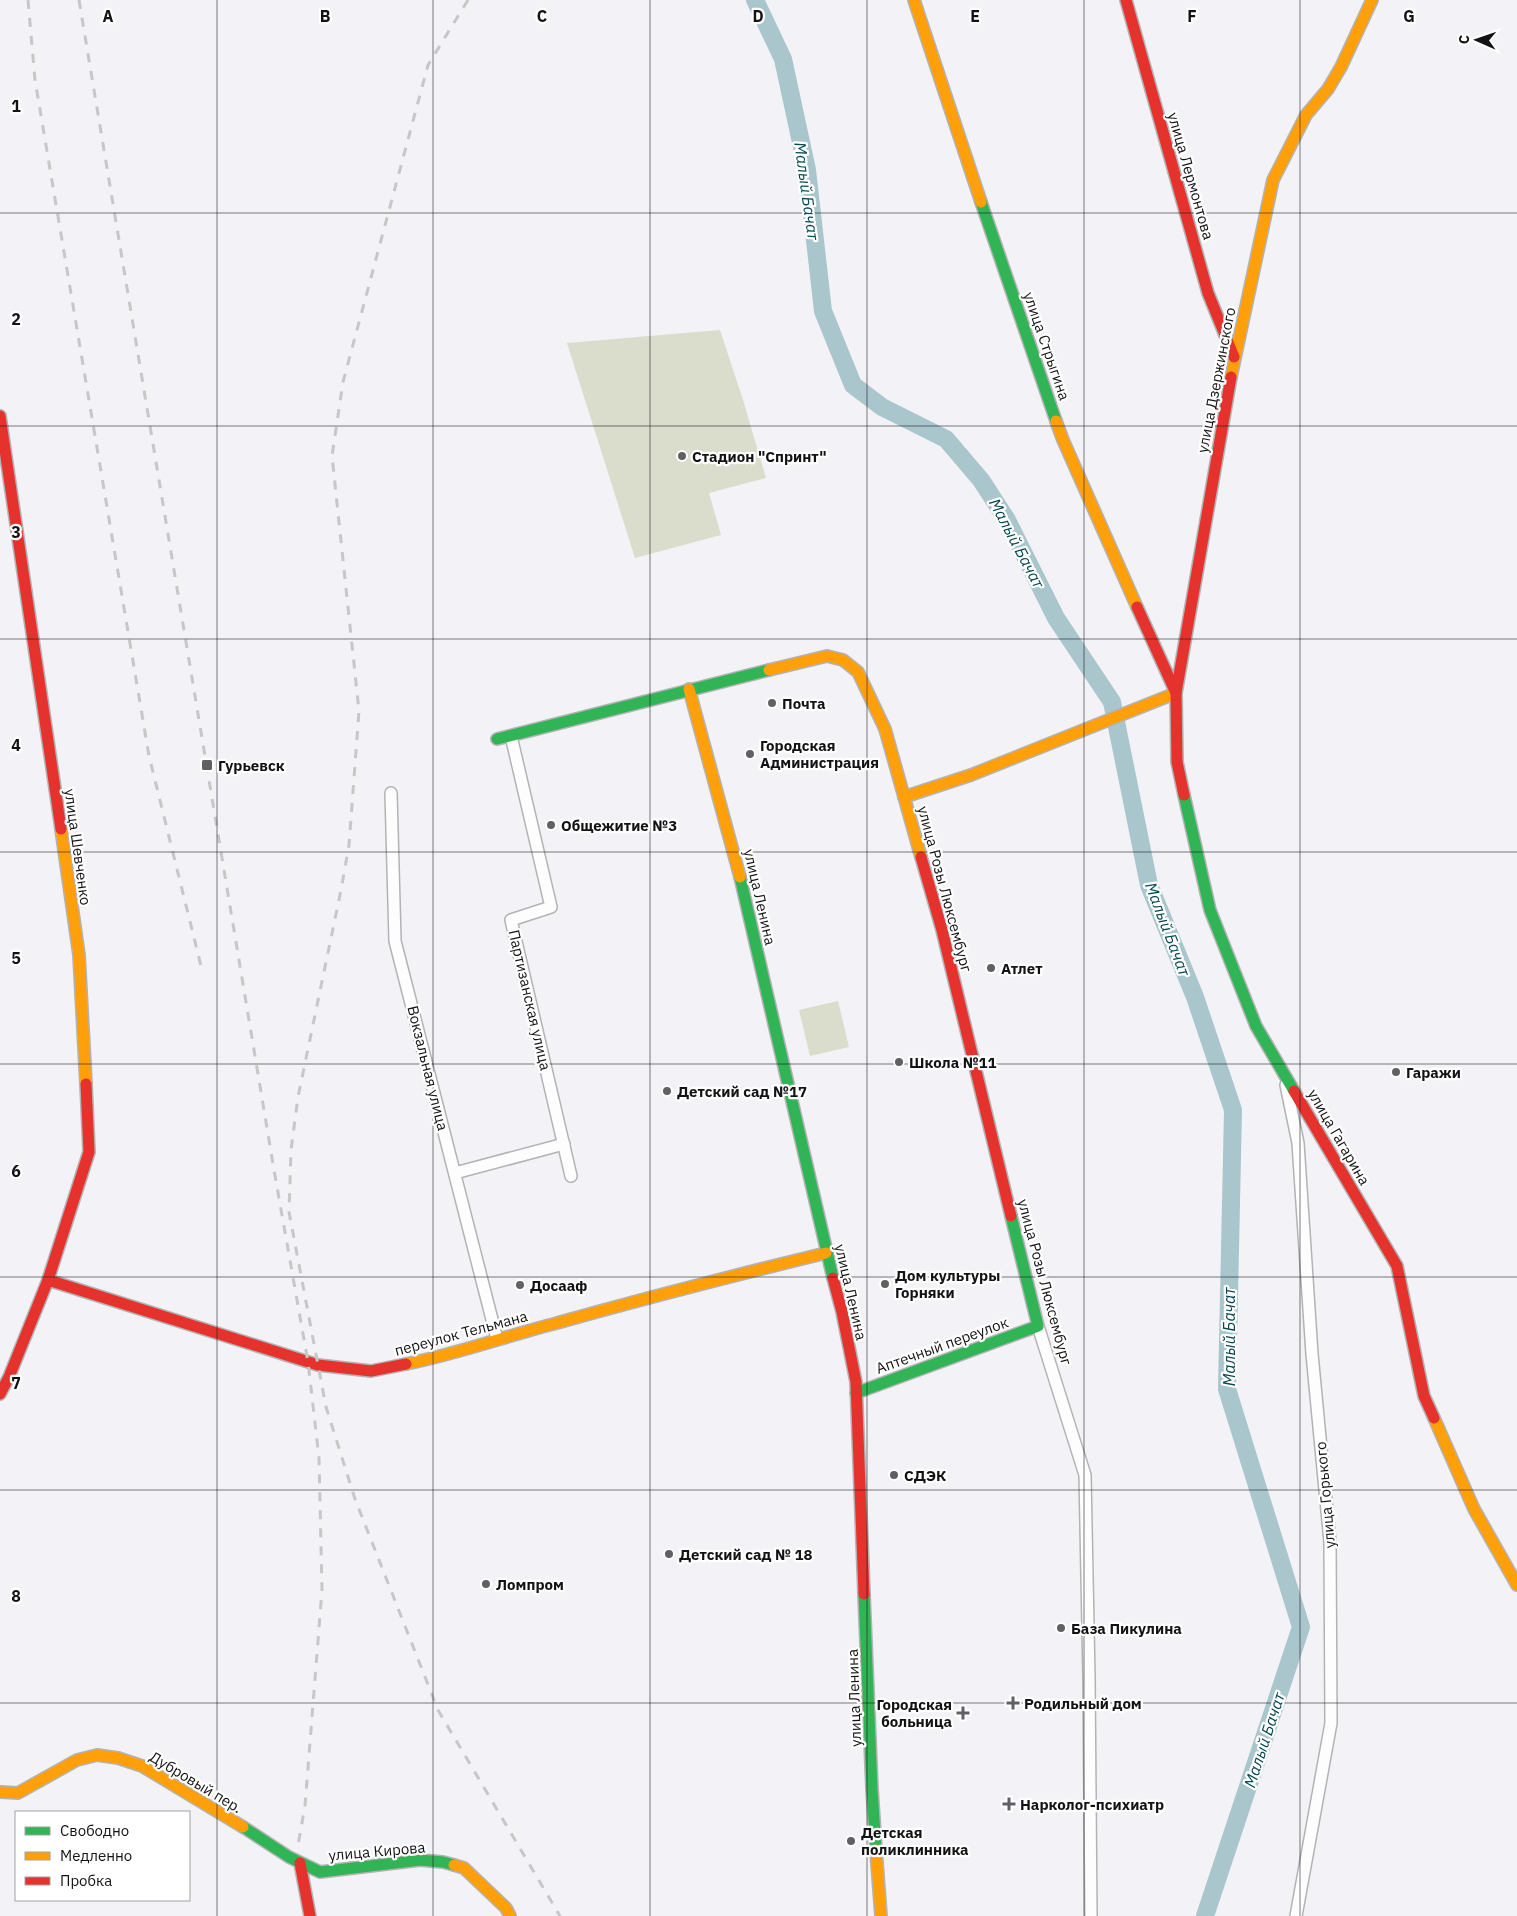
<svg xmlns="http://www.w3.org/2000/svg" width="1517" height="1916" font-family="'IBM Plex Sans',sans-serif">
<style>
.park{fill:#dadccc}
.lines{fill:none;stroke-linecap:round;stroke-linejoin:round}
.river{stroke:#a9c6cc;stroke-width:18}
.street-casing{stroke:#b3b3b5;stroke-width:14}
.fast-casing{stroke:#b3b3b5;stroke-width:14}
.slow-casing{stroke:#b3b3b5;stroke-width:14}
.jam-casing{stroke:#b3b3b5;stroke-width:14}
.street{stroke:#fdfdfe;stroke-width:11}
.fast{stroke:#30b455;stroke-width:11}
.slow{stroke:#ff9f0a;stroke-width:11}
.jam{stroke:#e5322d;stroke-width:11}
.rail{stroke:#c7c7c8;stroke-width:3;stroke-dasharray:9 9;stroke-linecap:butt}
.grid{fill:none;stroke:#131315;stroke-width:1;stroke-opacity:0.55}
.poi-dot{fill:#616164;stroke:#fff;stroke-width:2}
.labels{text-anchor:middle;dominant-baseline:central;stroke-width:4.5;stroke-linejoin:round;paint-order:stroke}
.street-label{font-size:15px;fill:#131315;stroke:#fff}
.poi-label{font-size:15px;font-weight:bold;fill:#131315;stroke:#fff;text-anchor:start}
.water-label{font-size:16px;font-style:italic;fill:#064850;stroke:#fff}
.grid-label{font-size:16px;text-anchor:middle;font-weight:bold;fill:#131315;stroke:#fff;stroke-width:4.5;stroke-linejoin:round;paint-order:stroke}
</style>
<rect width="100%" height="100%" fill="#f3f2f6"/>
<g class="park">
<path d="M720,330L743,400L766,478L709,493L721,535L635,558L567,343Z"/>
<path d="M838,1001L849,1047L810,1056L799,1010Z"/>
</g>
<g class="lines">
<path class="river" d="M755,0L783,59L807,170L823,311L853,385L882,407L946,439L981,480L1007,520L1056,618L1112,702L1149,885L1195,997L1233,1110L1227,1389L1301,1627L1205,1916"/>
<g class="street-casing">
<g id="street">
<path d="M511,736L551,907L511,920L571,1176"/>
<path d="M391,793L395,941L497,1339"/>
<path d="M1286,1085L1298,1143L1312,1354L1330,1542L1331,1723L1296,1916"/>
<path d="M455,1173L564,1144"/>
<path d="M1038,1326L1085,1475L1089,1678L1091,1916"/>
</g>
</g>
<g class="fast-casing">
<g id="fast">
<path d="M981,202L1056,421"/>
<path d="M497,739L769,670"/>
<path d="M1184,795L1210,910L1256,1026L1294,1091"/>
<path d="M740,877L833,1278"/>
<path d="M856,1393L1038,1326L1011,1216"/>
<path d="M864,1594L872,1789L876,1850"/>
<path d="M243,1827L289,1857L320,1872L420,1860L443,1862L454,1865"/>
</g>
</g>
<g class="slow-casing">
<g id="slow">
<path d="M914,0L981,202"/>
<path d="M1231,377L1273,180L1306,115L1328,89L1341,67L1372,0"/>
<path d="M1056,421L1063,440L1137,607"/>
<path d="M769,670L827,656L843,660L858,672L885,729L921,857"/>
<path d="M689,689L740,877"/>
<path d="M904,797L971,775L1176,693"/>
<path d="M61,829L79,955L86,1084"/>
<path d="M406,1364C457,1354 506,1336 557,1323C646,1298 736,1275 826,1253"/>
<path d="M1434,1418L1474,1509L1517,1585"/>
<path d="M0,1792L18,1793L77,1760L97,1755L118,1758L142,1766L243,1827"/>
<path d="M876,1850L881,1916"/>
<path d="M454,1865L464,1868L506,1908L510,1916"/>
</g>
</g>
<g class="jam-casing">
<g id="jam">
<path d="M1126,0L1208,293L1234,357"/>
<path d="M0,416L61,829"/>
<path d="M1137,607L1176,693"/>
<path d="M1184,795L1177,762L1176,693L1231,377"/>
<path d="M921,857L942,930L1011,1216"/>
<path d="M1294,1091L1397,1266L1424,1396L1434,1418"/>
<path d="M833,1278L842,1312L856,1382L864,1594"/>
<path d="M48,1280L318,1365L371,1371L406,1364"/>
<path d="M0,1394L9,1377L48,1280L89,1152L86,1084"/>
<path d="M300,1863L310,1916"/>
</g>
</g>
<use href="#street" class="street"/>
<use href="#fast" class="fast"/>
<use href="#slow" class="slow"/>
<use href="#jam" class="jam"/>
<g class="rail">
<path d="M28,0L35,80L149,756L202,970"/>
<path d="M79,0L274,1170L308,1362L319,1458L322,1590L305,1806L298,1845"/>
<path d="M468,0L428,65L343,382L332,456L359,711L349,845L341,890L298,1097L291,1150L289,1212L326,1407L355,1499L438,1710L560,1916"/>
</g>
</g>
<path class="grid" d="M217,0V1916M433,0V1916M650,0V1916M867,0V1916M1084,0V1916M1300,0V1916M0,213H1517M0,426H1517M0,639H1517M0,852H1517M0,1064H1517M0,1277H1517M0,1490H1517M0,1703H1517"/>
<g class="poi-dot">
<circle cx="682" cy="456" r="5"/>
<circle cx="772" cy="703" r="5"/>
<circle cx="750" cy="754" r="5"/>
<rect x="201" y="759" width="12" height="12" rx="2.5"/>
<circle cx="551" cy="825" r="5"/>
<circle cx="991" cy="968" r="5"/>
<circle cx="899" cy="1062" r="5"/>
<circle cx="1396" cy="1072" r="5"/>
<circle cx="667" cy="1091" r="5"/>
<circle cx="885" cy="1284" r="5"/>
<circle cx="520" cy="1285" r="5"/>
<circle cx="894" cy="1475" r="5"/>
<circle cx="669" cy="1554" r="5"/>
<circle cx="486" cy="1584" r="5"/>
<circle cx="1061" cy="1628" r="5"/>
<path d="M1010.5 1695.5h5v5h5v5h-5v5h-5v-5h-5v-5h5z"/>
<path d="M960.5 1705.5h5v5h5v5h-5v5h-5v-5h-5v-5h5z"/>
<path d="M1006.5 1796.5h5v5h5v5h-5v5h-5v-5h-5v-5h5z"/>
<circle cx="851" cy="1841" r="5"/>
</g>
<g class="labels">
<g class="street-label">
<text transform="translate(1191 176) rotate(74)">улица Лермонтова</text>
<text transform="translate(1047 346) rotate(71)">улица Стрыгина</text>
<text transform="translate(1216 380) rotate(-79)">улица Дзержинского</text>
<text transform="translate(78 847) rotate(82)">улица Шевченко</text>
<text transform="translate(945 889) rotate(75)">улица Розы Люксембург</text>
<text transform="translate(760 897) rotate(77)">улица Ленина</text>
<text transform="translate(530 1000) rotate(77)">Партизанская улица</text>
<text transform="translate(428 1068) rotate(76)">Вокзальная улица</text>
<text transform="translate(1339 1137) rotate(60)">улица Гагарина</text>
<text transform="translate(1045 1282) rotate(75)">улица Розы Люксембург</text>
<text transform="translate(851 1292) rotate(77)">улица Ленина</text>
<text transform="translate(461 1333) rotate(-15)">переулок Тельмана</text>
<text transform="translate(942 1345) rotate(-20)">Аптечный переулок</text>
<text transform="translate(1325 1495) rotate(-95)">улица Горького</text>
<text transform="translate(854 1698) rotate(-92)">улица Ленина</text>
<text transform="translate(196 1782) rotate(31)">Дубровый пер.</text>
<text transform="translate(377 1851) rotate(-5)">улица Кирова</text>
</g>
<g class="poi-label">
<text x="692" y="456">Стадион "Спринт"</text>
<text x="782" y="703">Почта</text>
<text x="760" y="745">Городская<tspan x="760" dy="17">Администрация</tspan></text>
<text x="218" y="765">Гурьевск</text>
<text x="561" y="825">Общежитие №3</text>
<text x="1001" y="968">Атлет</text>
<text x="909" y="1062">Школа №11</text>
<text x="1406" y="1072">Гаражи</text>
<text x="677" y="1091">Детский сад №17</text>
<text x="895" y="1275">Дом культуры<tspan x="895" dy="17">Горняки</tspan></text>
<text x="530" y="1285">Досааф</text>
<text x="904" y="1475">СДЭК</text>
<text x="679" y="1554">Детский сад № 18</text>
<text x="496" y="1584">Ломпром</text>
<text x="1071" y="1628">База Пикулина</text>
<text x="1024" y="1703">Родильный дом</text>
<text x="952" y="1704" text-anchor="end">Городская<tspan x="952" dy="17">больница</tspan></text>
<text x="1020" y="1804">Нарколог-психиатр</text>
<text x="861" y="1832">Детская<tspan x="861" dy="17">поликлинника</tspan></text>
</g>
<g class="water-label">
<text transform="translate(807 191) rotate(82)">Малый Бачат</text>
<text transform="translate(1017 543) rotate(62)">Малый Бачат</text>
<text transform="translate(1168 929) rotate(69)">Малый Бачат</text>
<text transform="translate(1229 1337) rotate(-90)">Малый Бачат</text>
<text transform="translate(1264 1740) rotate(-72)">Малый Бачат</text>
</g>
</g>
<g class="grid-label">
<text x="108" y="22">A</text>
<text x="325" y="22">B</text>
<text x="542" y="22">C</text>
<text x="758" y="22">D</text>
<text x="975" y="22">E</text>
<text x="1192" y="22">F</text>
<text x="1409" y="22">G</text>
<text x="16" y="112">1</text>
<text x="16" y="325">2</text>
<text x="16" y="538">3</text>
<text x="16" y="751">4</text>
<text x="16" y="964">5</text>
<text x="16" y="1177">6</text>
<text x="16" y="1389">7</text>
<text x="16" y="1602">8</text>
</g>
<rect x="15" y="1811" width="175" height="90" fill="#ffffff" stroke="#a1a1a1"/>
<rect x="25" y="1827" width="25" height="8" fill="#30b455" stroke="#a1a1a1"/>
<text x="60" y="1836" font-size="15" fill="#131315">Свободно</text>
<rect x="25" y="1852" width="25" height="8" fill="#ff9f0a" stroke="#a1a1a1"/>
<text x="60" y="1861" font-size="15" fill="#131315">Медленно</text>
<rect x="25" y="1877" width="25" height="8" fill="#e5322d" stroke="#a1a1a1"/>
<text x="60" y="1886" font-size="15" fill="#131315">Пробка</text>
<g transform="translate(1477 40) rotate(272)" stroke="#ffffff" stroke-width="4" paint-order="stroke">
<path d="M0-4L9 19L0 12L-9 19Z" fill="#131315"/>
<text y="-8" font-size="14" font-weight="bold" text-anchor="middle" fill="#131315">С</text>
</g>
</svg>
